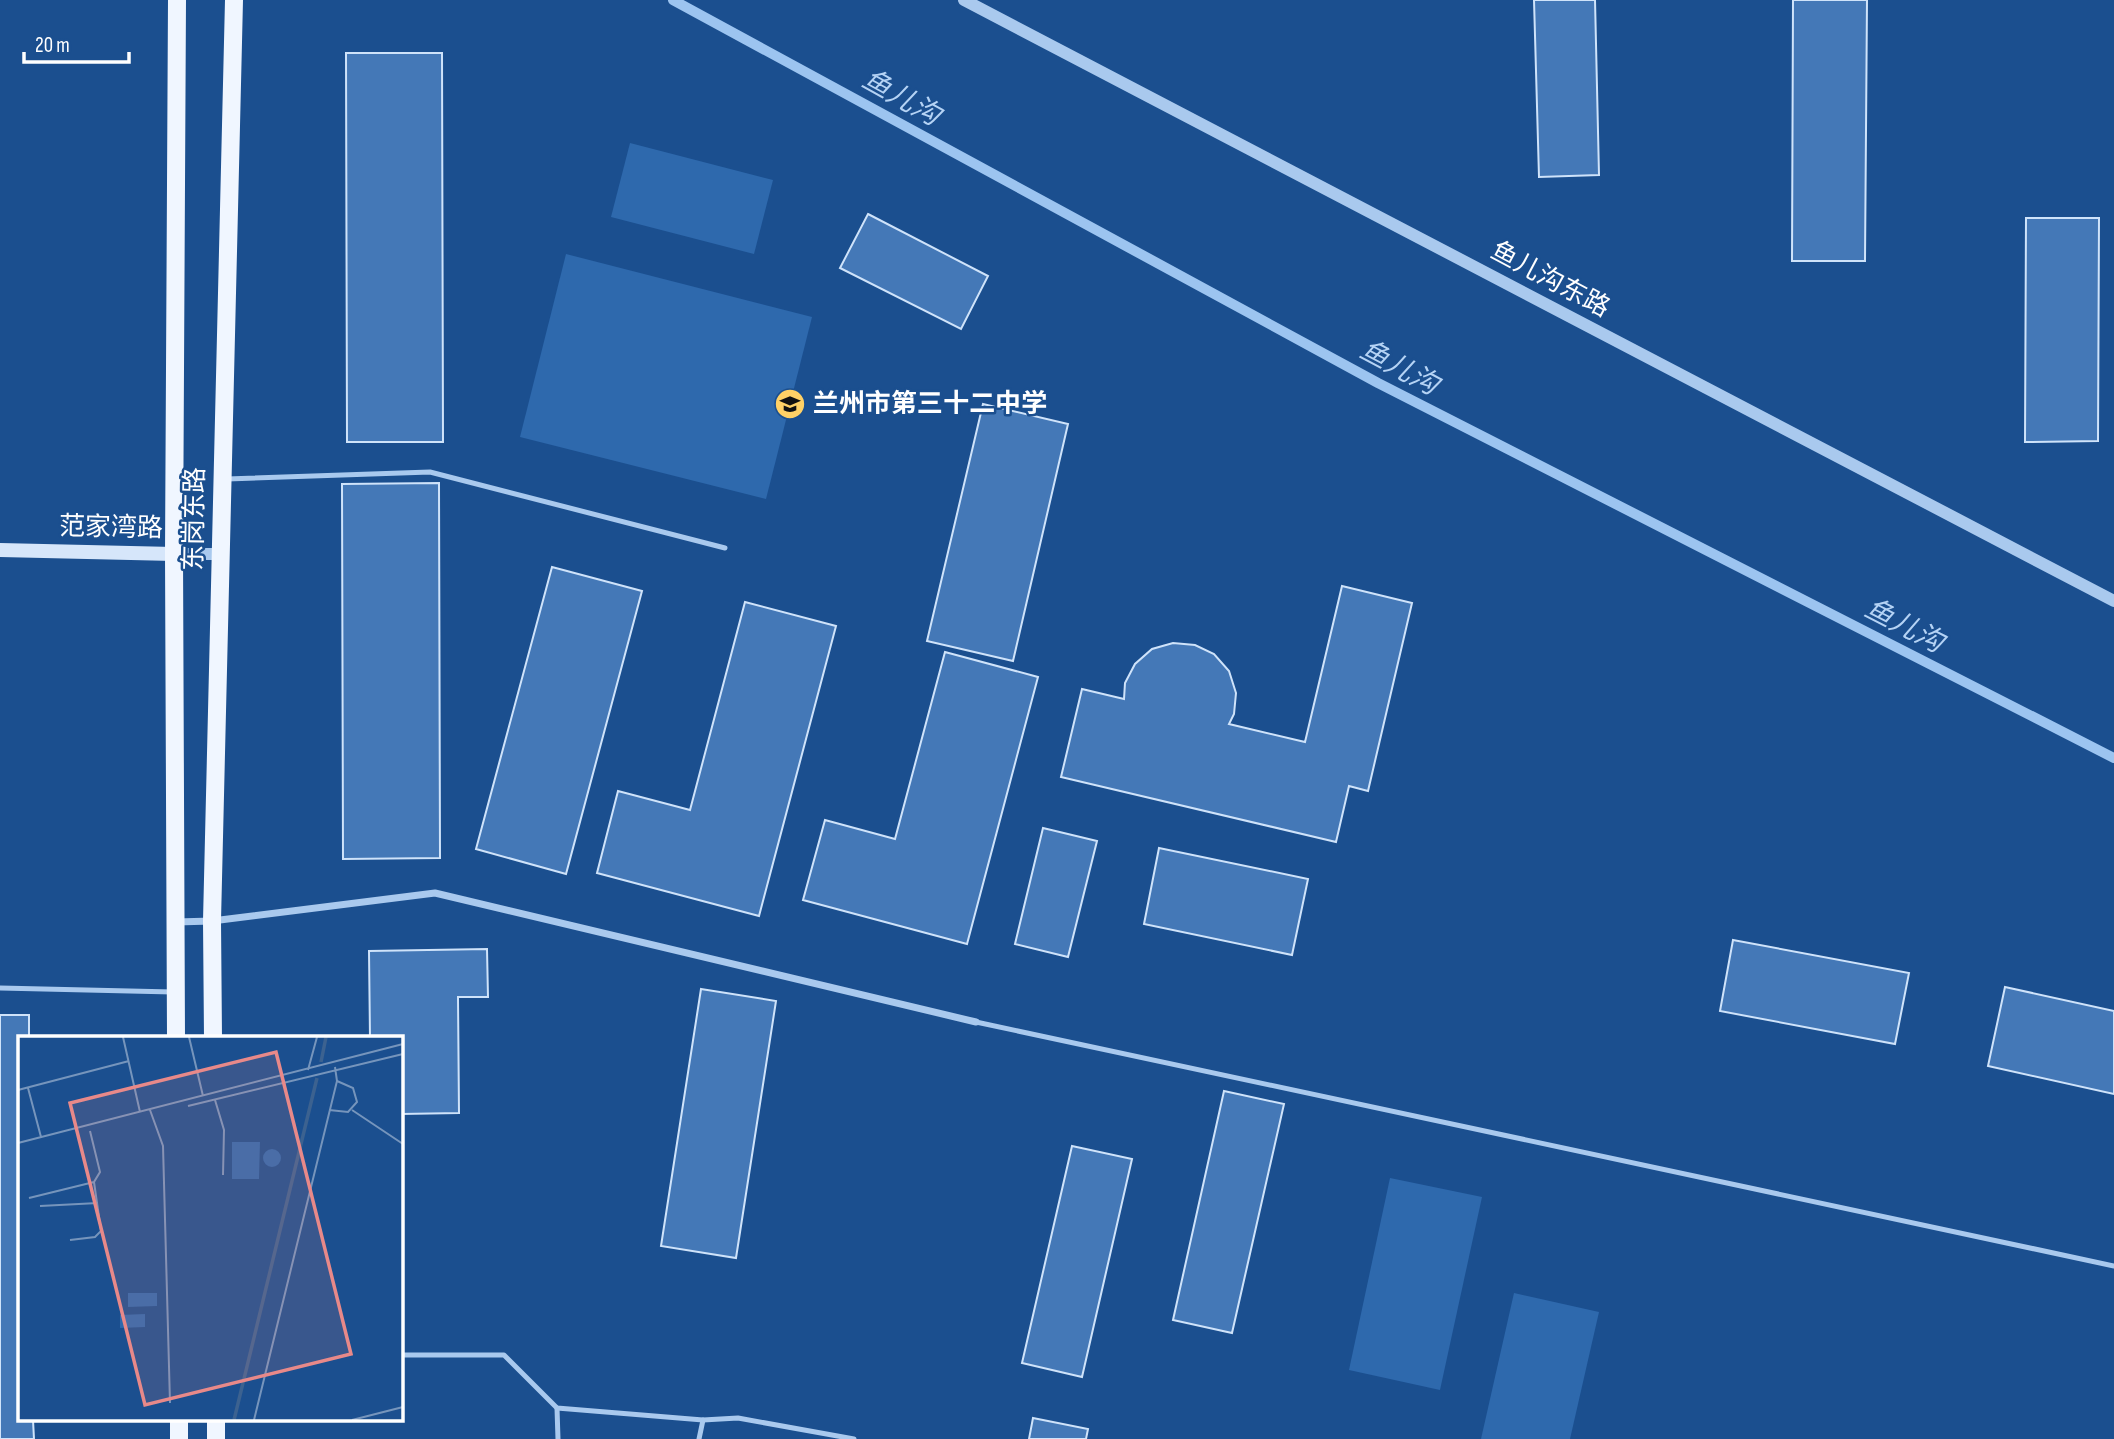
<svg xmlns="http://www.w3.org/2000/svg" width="2114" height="1439" font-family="'Sofia Sans Condensed','Noto Sans SC',sans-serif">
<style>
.green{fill:#2e69ad}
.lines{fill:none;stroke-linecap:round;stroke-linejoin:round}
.stream{stroke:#9cc4f0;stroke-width:10}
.building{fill:#4478b7;stroke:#cfe3fa;stroke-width:2}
.service{stroke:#a9c9ee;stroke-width:5}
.minor{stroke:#a9c9ee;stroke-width:7}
.tertiary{stroke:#a9c9ee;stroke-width:12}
.secondary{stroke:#d6e6fa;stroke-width:14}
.primary{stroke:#f0f6ff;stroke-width:18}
.labels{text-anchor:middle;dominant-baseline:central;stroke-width:5;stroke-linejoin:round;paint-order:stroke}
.street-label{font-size:26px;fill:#fff;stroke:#1b4f8f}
.poi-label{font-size:26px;font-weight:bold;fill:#fff;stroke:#1b4f8f;text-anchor:start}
.water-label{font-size:28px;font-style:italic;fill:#b5d3f5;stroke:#1b4f8f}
.inset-river{fill:none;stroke:#3c6290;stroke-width:3.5}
.inset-road{fill:none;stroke:#7695bc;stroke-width:2}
.view{fill:#e88989;fill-opacity:0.15;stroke:#e88989;stroke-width:3.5}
.inset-edge{fill:none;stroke:#fff;stroke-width:3.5}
</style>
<rect width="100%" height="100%" fill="#1b4f8f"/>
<g class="green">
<path d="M630,143L773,180L754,254L611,217Z"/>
<path d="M566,254L812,317L766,499L520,437Z"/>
<path d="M1390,1178L1482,1197L1440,1390L1349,1370Z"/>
<path d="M1514,1293L1599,1312L1570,1439H1481Z"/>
</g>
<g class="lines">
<path class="stream" d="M673,0L1378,383L2114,758"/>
</g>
<g class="building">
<path d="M1534,0H1595L1599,175L1539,177Z"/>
<path d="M1793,0H1867L1865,261H1792Z"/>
<path d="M346,53H442L443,442H347Z"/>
<path d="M868,214L988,276L961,329L840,268Z"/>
<path d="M2026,218H2099L2098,441L2025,442Z"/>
<path d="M983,404L1068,424L1013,661L927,641Z"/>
<path d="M439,483L440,858L343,859L342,484Z"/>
<path d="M552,567L642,591L566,874L476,849Z"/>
<path d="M1342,586L1412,603L1368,791L1349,786L1336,842L1061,777L1082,689L1124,699L1125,683L1135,664L1152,649L1173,643L1195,645L1214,654L1229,671L1236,693L1234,714L1229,724L1305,742Z"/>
<path d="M745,602L836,626L759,916L597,873L618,791L690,810Z"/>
<path d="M945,652L1038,677L967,944L803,900L825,820L895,839Z"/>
<path d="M1043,828L1097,841L1068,957L1015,944Z"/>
<path d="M1159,848L1308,879L1292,955L1144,924Z"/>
<path d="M1733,940L1909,973L1895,1044L1720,1011Z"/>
<path d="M487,949L488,997H458L459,1113L401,1114V1038H370L369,951Z"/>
<path d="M2005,987L2114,1011V1094L1988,1066Z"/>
<path d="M701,989L776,1001L736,1258L661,1246Z"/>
<path d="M0,1015H29V1038H19V1420H33L34,1439H0Z"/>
<path d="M1224,1091L1284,1104L1232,1333L1173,1320Z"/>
<path d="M1072,1146L1132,1159L1082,1377L1022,1363Z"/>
<path d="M1033,1418L1088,1429L1086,1439H1029Z"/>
</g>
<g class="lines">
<g class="service">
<path d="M227,479L430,472L725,548"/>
<path d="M0,988L173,992"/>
<path d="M976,1022L2114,1266"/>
<path d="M401,1355H504L557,1408L703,1420L738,1418L854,1439"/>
<path d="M557,1408L558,1439"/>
<path d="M699,1439L703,1420"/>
</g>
<path class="minor" d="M176,922L212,921L435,893L976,1022"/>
<g class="tertiary">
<path d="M964,0L2114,601"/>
<path d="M174,554H220"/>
</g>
<path class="secondary" d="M0,550L174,554"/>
<g class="primary">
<path d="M176,1038L174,554L177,0"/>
<path d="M213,1038L212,921L234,0"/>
<path d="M179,1420V1439"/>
<path d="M216,1420V1439"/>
</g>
</g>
<defs>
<g id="school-disc" transform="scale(1.575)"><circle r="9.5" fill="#ffd166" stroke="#1b4f8f"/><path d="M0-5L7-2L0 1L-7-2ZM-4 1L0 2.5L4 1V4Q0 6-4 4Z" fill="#111"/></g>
</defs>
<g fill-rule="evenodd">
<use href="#school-disc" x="790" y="404"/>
</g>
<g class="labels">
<g class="street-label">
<text transform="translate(1550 280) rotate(28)">鱼儿沟东路</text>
<text transform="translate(195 519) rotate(-89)">东岗东路</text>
<text transform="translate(111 528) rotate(1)">范家湾路</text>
</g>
<g class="poi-label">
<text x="813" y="404">兰州市第三十二中学</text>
</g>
<g class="water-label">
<text transform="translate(901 98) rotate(29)">鱼儿沟</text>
<text transform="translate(1399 368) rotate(28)">鱼儿沟</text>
<text transform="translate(1904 626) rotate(27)">鱼儿沟</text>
</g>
</g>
<g transform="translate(18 1036)">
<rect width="385" height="385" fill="#1b4f8f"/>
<path d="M214,106H242L241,143H214ZM245 122a9 9 0 1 1 18 0a9 9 0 1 1-18 0ZM110,257H139V270L110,271ZM127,278V291L102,292V279Z" fill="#2e69ad"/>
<path class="inset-river" d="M303,26L308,1M216,384L299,42"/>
<path class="inset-road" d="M105,1L122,76M171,1L185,60M290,34L299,1M10,52L23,101M0,54L111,25M197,64L206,94L205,139M170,70L385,18M132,74L145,110L152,367M311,74L330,76L339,66L335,52L319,45M334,74L385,108M0,107L385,8M0,152V252M11,162L76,146M22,170L80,167M52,204L77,201L83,195L76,146L82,136L72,95M236,384L319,45L317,31M334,384L385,371"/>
<path class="view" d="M258,16L333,318L127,369L52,67Z"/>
<rect width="385" height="385" class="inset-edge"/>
</g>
<path d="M24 52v10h105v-10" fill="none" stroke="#ffffff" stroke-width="3.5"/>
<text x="35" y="52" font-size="21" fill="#ffffff" stroke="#1b4f8f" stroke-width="5" paint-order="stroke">20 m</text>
</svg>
